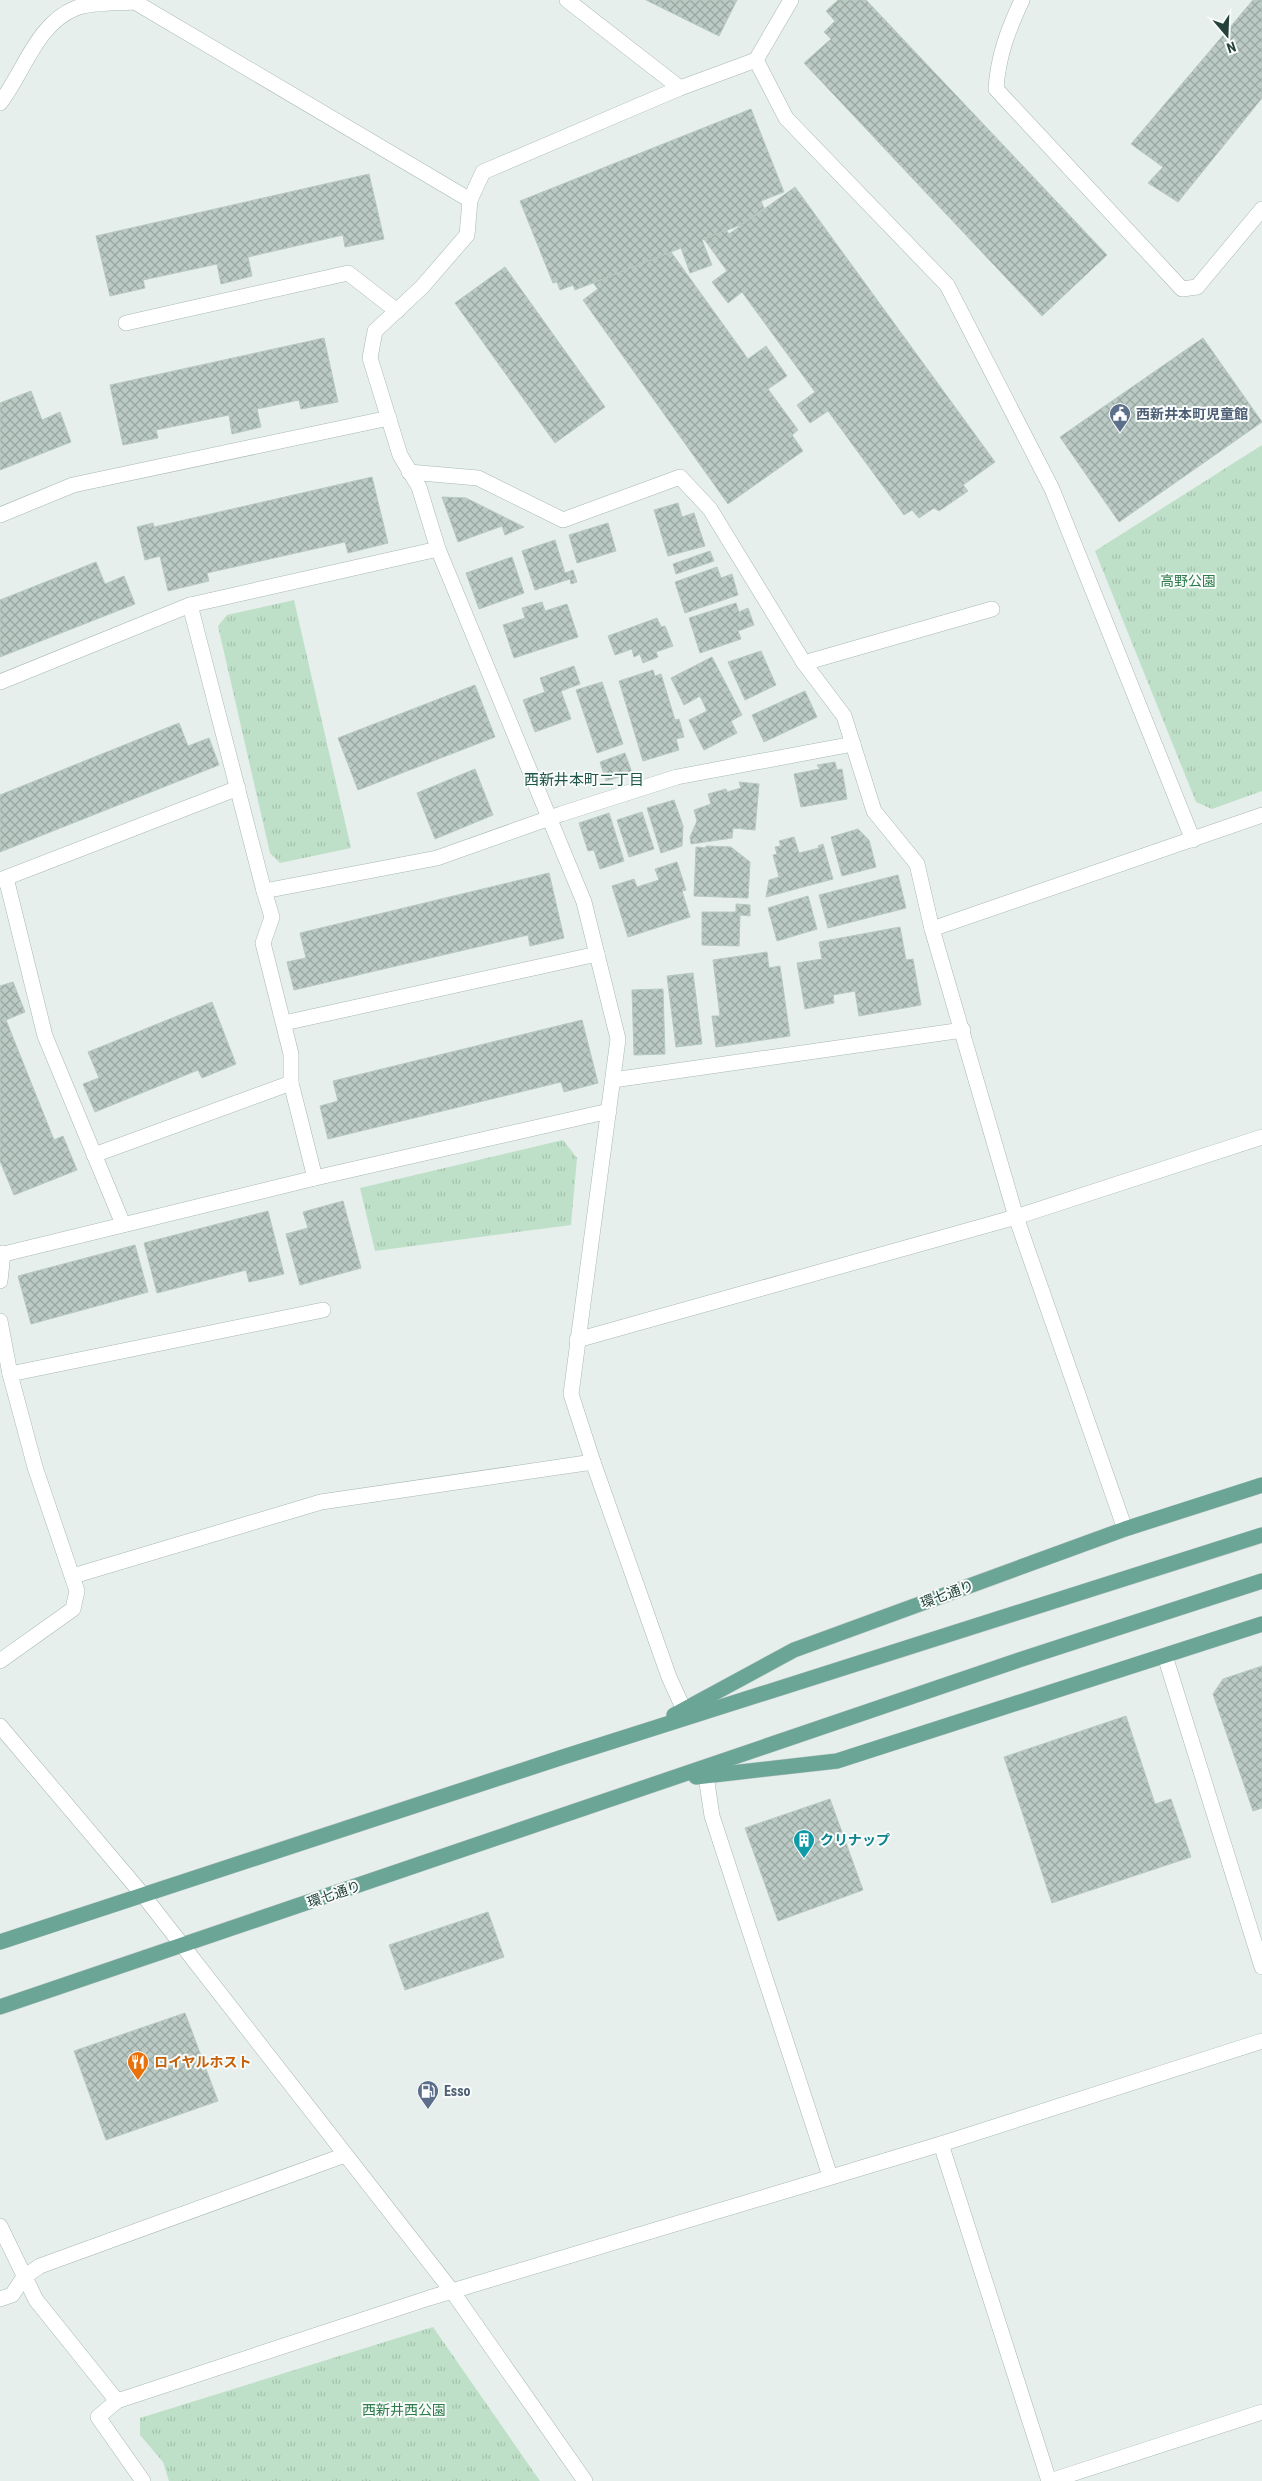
<svg xmlns="http://www.w3.org/2000/svg" width="1262" height="2481" font-family="'Roboto Condensed','Noto Sans JP',sans-serif">
<style>
.park{fill:url(#park-tufts)}
.building{fill:url(#building-cross-hatch);stroke:#b8c9c2}
.lines{fill:none;stroke-linecap:round;stroke-linejoin:round}
.service-casing{stroke:#a8b8b2;stroke-width:16}
.minor-casing{stroke:#a8b8b2;stroke-width:16}
.tertiary-casing{stroke:#a8b8b2;stroke-width:16}
.primary-casing{stroke:#c2cac8;stroke-width:16}
.service{stroke:#fff;stroke-width:15}
.minor{stroke:#fff;stroke-width:15}
.tertiary{stroke:#fff;stroke-width:15}
.primary{stroke:#6aa596;stroke-width:15}
.labels{text-anchor:middle;dominant-baseline:central;stroke-width:4;stroke-linejoin:round;paint-order:stroke}
.service-label{font-size:14px;font-weight:bold;fill:#4e5e75;stroke:#f7fbf9;text-anchor:start}
.park-label{font-size:14px;fill:#2d7a4b;stroke:#f7fbf9}
.street-label{font-size:14px;fill:#24423a;stroke:#f7fbf9}
.culture-label{font-size:14px;font-weight:bold;fill:#0d838f;stroke:#f7fbf9;text-anchor:start}
.food-label{font-size:14px;font-weight:bold;fill:#c56008;stroke:#f7fbf9;text-anchor:start}
.neighbourhood-label{font-size:15px;fill:#1f5548;stroke:#f7fbf9}
</style>
<defs>
<pattern id="park-tufts" width="24" height="20" patternUnits="userSpaceOnUse" patternTransform="scale(1.25)"><rect width="24" height="20" fill="#bfe0c8"/><path d="M3 7l-1-3M5 7V3M7 7l1-3M15 17l-1-3M17 17v-4M19 17l1-3" fill="none" stroke="#a4c1ad"/></pattern>
<pattern id="building-cross-hatch" width="8" height="8" patternUnits="userSpaceOnUse" patternTransform="scale(1.25)"><rect width="8" height="8" fill="#bbcac4"/><path d="M0 0l8 8M0 8l8-8" fill="none" stroke="#98a6a0"/></pattern>
</defs>
<rect width="100%" height="100%" fill="#e6efeb"/>
<g class="park">
<path d="M1262,445V791L1212,809L1196,802L1095,551Z"/>
<path d="M294,600L351,848L280,863L270,853L218,626L227,615Z"/>
<path d="M563,1140L577,1158L571,1225L375,1251L360,1188Z"/>
<path d="M433,2327L540,2481H169L163,2462L140,2435V2418Z"/>
</g>
<g class="building">
<path d="M646,0H737L719,36Z"/>
<path d="M838,0H866L1107,255L1042,316L804,63L831,39L824,32L835,21L826,11Z"/>
<path d="M1253,0H1262V98L1178,202L1148,183L1163,167L1131,144Z"/>
<path d="M751,109L784,192L761,201L764,208L743,224L702,240L712,265L690,273L681,248L575,290L573,285L560,290L557,282L553,283L520,201Z"/>
<path d="M369,174L384,239L345,247L343,235L248,257L252,276L221,284L217,264L143,280L145,288L110,296L96,236Z"/>
<path d="M795,187L995,462L963,485L968,491L939,511L934,508L919,518L912,510L904,515L828,411L810,423L797,405L815,392L742,292L728,303L712,282L727,271L704,239L726,230L729,234Z"/>
<path d="M671,252L748,359L766,346L787,376L768,389L798,430L792,435L803,451L728,504L583,300L598,289L593,283Z"/>
<path d="M505,267L605,407L555,443L455,303Z"/>
<path d="M324,338L338,402L301,409L299,400L257,409L261,427L232,434L229,415L156,430L158,438L123,445L110,385Z"/>
<path d="M1203,338L1262,422L1119,522L1060,437Z"/>
<path d="M31,391L42,420L60,412L71,442L0,470V403Z"/>
<path d="M372,477L388,543L348,553L345,542L207,573L209,581L168,591L160,556L145,560L137,527L153,523L154,527Z"/>
<path d="M442,497L466,498L524,527L505,535L502,526L458,542Z"/>
<path d="M678,503L682,517L694,513L705,546L668,556L654,510Z"/>
<path d="M608,523L616,551L577,563L569,535Z"/>
<path d="M555,540L565,573L573,570L577,582L571,584L570,579L535,590L522,551Z"/>
<path d="M710,551L714,561L676,574L673,564Z"/>
<path d="M512,557L524,593L479,609L466,573Z"/>
<path d="M96,562L105,584L124,576L135,604L0,657V600Z"/>
<path d="M717,567L721,578L732,574L738,595L685,613L675,582Z"/>
<path d="M542,602L545,611L567,604L578,637L514,658L503,625L525,618L522,608Z"/>
<path d="M736,603L739,612L748,608L754,625L738,631L741,639L700,653L689,618Z"/>
<path d="M657,618L661,627L665,626L673,646L656,652L658,657L643,663L640,654L634,657L632,649L615,655L608,636Z"/>
<path d="M761,651L776,685L745,700L728,662Z"/>
<path d="M712,657L742,715L731,721L737,733L704,750L689,720L707,711L700,696L684,705L671,678Z"/>
<path d="M574,666L580,684L561,691L571,719L535,732L523,700L545,692L540,678Z"/>
<path d="M653,670L655,676L661,674L675,720L679,719L684,737L676,739L679,750L643,761L619,681Z"/>
<path d="M602,682L623,744L597,753L576,690Z"/>
<path d="M475,685L495,737L358,790L338,738Z"/>
<path d="M805,691L817,717L764,742L752,715Z"/>
<path d="M179,723L188,746L209,738L219,765L0,852V795Z"/>
<path d="M625,753L632,773L606,781L600,762Z"/>
<path d="M835,762L837,770L842,769L847,799L801,807L794,774L820,769L817,765Z"/>
<path d="M475,769L493,815L435,839L417,793Z"/>
<path d="M739,782L759,784L755,830L733,828L732,838L691,844L690,837L697,821L694,810L711,804L708,794L726,789L727,792L741,788Z"/>
<path d="M674,800L683,826L682,846L661,853L647,808Z"/>
<path d="M642,812L654,849L629,857L617,820Z"/>
<path d="M609,813L624,861L600,869L594,850L588,851L579,823Z"/>
<path d="M858,829L869,840L876,867L842,876L831,837Z"/>
<path d="M794,837L799,853L819,848L818,846L823,844L833,879L766,897L769,880L779,877L773,855L777,854L775,847L781,846L779,841Z"/>
<path d="M706,846L731,847L750,862L748,898L694,896L696,847L706,848Z"/>
<path d="M677,862L686,890L682,891L690,917L628,937L612,886L634,879L637,887L659,880L655,869Z"/>
<path d="M549,873L564,938L530,946L528,935L294,990L287,962L306,958L300,933Z"/>
<path d="M898,875L906,908L828,928L819,895Z"/>
<path d="M808,896L817,929L777,941L768,908Z"/>
<path d="M736,904L750,905V916L740,915L739,946L702,945V912H736Z"/>
<path d="M900,927L906,960L913,959L921,1005L859,1016L855,991L833,995L834,1003L805,1009L797,963L822,959L819,942Z"/>
<path d="M767,952L769,968L780,966L790,1036L716,1047L712,1016H720L713,960Z"/>
<path d="M693,973L702,1044L676,1047L667,976Z"/>
<path d="M13,982L25,1012L6,1020L54,1140L63,1136L77,1170L14,1195L0,1161V986Z"/>
<path d="M663,989L665,1054L634,1055L632,990Z"/>
<path d="M212,1002L236,1064L202,1078L198,1070L95,1112L83,1084L99,1078L88,1052Z"/>
<path d="M582,1020L598,1083L564,1092L561,1082L328,1139L320,1106L338,1101L333,1081Z"/>
<path d="M343,1201L361,1268L300,1285L286,1234L308,1228L303,1212Z"/>
<path d="M268,1211L284,1274L249,1282L246,1270L157,1293L144,1243Z"/>
<path d="M135,1245L148,1292L31,1324L18,1276Z"/>
<path d="M1262,1666V1808L1253,1811L1213,1694L1223,1679Z"/>
<path d="M1126,1716L1155,1804L1171,1799L1191,1857L1052,1903L1004,1757Z"/>
<path d="M830,1799L863,1890L778,1921L745,1828Z"/>
<path d="M488,1912L504,1957L405,1990L389,1945Z"/>
<path d="M185,2013L218,2101L106,2140L74,2051Z"/>
</g>
<g class="lines">
<g class="service-casing">
<g id="service">
<path d="M567,0L680,88"/>
<path d="M1022,0C1008,30 998,56 996,89L1182,289L1197,287L1262,209"/>
<path d="M0,103C24,72 37,23 76,8C91,2 119,3 135,2L470,200"/>
<path d="M126,323L348,273L397,311"/>
<path d="M409,472L478,478L563,520L680,477L710,509L804,663L844,716L874,811L917,864L932,929"/>
<path d="M0,515L73,485L389,418"/>
<path d="M190,605L264,891L437,858L561,814L677,777L853,744"/>
<path d="M804,663L992,609"/>
<path d="M0,682L190,605L438,549"/>
<path d="M6,878L45,1036L123,1224"/>
<path d="M0,880L238,788"/>
<path d="M264,891L272,917L263,943L291,1054V1083L315,1178"/>
<path d="M284,1023L597,954"/>
<path d="M94,1155L291,1083"/>
<path d="M0,1281L3,1253"/>
<path d="M0,1321L10,1374"/>
<path d="M24,2277L40,2266L345,2155"/>
</g>
</g>
<g class="minor-casing">
<g id="minor">
<path d="M756,60L786,118L947,285L1052,489L1193,840"/>
<path d="M613,1080L963,1030"/>
<path d="M0,1255L315,1178L609,1111"/>
<path d="M577,1340L1016,1217L1262,1137"/>
<path d="M1125,1529L1016,1217L932,929L1262,815"/>
<path d="M73,1576L321,1502L593,1462"/>
<path d="M1165,1656L1262,1967"/>
<path d="M0,1661L73,1609L77,1591L35,1467L10,1374L323,1310"/>
<path d="M684,1710L669,1677L593,1462L571,1394L618,1039L584,902L438,549L419,487L400,455L370,358L375,331L422,287L467,235L470,200L483,172L680,88L756,60L791,0"/>
<path d="M706,1776L712,1816L830,2176"/>
<path d="M941,2144L1049,2481"/>
<path d="M0,2226L36,2300L117,2401"/>
<path d="M0,2299L12,2295L24,2277"/>
<path d="M143,2481L98,2417L117,2401L429,2298L941,2144L1262,2041"/>
<path d="M1050,2481L1262,2412"/>
</g>
</g>
<g class="tertiary-casing">
<path id="tertiary" d="M0,1726L143,1895L452,2291L585,2481"/>
</g>
<g class="primary-casing">
<g id="primary">
<path d="M674,1715L794,1650L1125,1529L1262,1485"/>
<path d="M696,1777L837,1761L1262,1624"/>
<path d="M0,1942L563,1757L1262,1535"/>
<path d="M0,2007L1019,1660L1262,1581"/>
</g>
</g>
<use href="#service" class="service"/>
<use href="#minor" class="minor"/>
<use href="#tertiary" class="tertiary"/>
<use href="#primary" class="primary"/>
</g>
<defs>
<g id="civic-pin" transform="scale(1.125)"><path d="M0 17L-7.5 6A9.5 9.5 0 1 1 7.5 6Z" fill="#5c6f8a" stroke="#f7fbf9"/><path d="M-.6-6.5H3V-4.5H.6V-3L4-1V1h2V6H-6V1h2V-1L-.6-3ZM-1.2 2.5V6h2.4V2.5Z" fill="#fff"/></g>
<g id="building-pin" transform="scale(1.125)"><path d="M0 17L-7.5 6A9.5 9.5 0 1 1 7.5 6Z" fill="#0f9aa8" stroke="#f7fbf9"/><path d="M-4-6H4V6H1V3H-1V6H-4ZM-2.5-4.3h1.7v1.8h-1.7ZM.8-4.3h1.7v1.8H.8ZM-2.5-1h1.7V.8h-1.7ZM.8-1h1.7V.8H.8Z" fill="#fff"/></g>
<g id="restaurant-pin" transform="scale(1.125)"><path d="M0 17L-7.5 6A9.5 9.5 0 1 1 7.5 6Z" fill="#e8710a" stroke="#f7fbf9"/><path d="M-5-6h1v4h1v-4h1v4h1v-4h1v5L-1.5 .5V6h-2V.5L-5-1ZM5-6V6H3V1.5H1.5Q1.5-4 5-6Z" fill="#fff"/></g>
<g id="fuel-pin" transform="scale(1.125)"><path d="M0 17L-7.5 6A9.5 9.5 0 1 1 7.5 6Z" fill="#5c6f8a" stroke="#f7fbf9"/><path d="M-5.5-6h7V0h2V4h1.3V-2.5L3-4.5l.8-.8L6-3V5H2.5V1h-1V6h-7ZM-4.2-4.7v3.2H.2V-4.7Z" fill="#fff"/></g>
</defs>
<g fill-rule="evenodd">
<use href="#civic-pin" x="1120" y="414"/>
<use href="#building-pin" x="804" y="1840"/>
<use href="#restaurant-pin" x="138" y="2062"/>
<use href="#fuel-pin" x="428" y="2091"/>
</g>
<g class="labels">
<g class="service-label">
<text x="1136" y="414">西新井本町児童館</text>
<text x="444" y="2091">Esso</text>
</g>
<g class="park-label">
<text x="1188" y="581">高野公園</text>
<text x="404" y="2410">西新井西公園</text>
</g>
<g class="street-label">
<text transform="translate(947 1594) rotate(-20)">環七通り</text>
<text transform="translate(334 1894) rotate(-19)">環七通り</text>
</g>
<g class="culture-label">
<text x="820" y="1840">クリナップ</text>
</g>
<g class="food-label">
<text x="154" y="2062">ロイヤルホスト</text>
</g>
<g class="neighbourhood-label">
<text x="584" y="780">西新井本町二丁目</text>
</g>
</g>
<g transform="translate(1227 35) rotate(161)" stroke="#f7fbf9" stroke-width="4" paint-order="stroke">
<path d="M0-4L9 19L0 12L-9 19Z" fill="#24423a"/>
<text y="-8" font-size="14" font-weight="bold" text-anchor="middle" fill="#24423a">N</text>
</g>
</svg>
